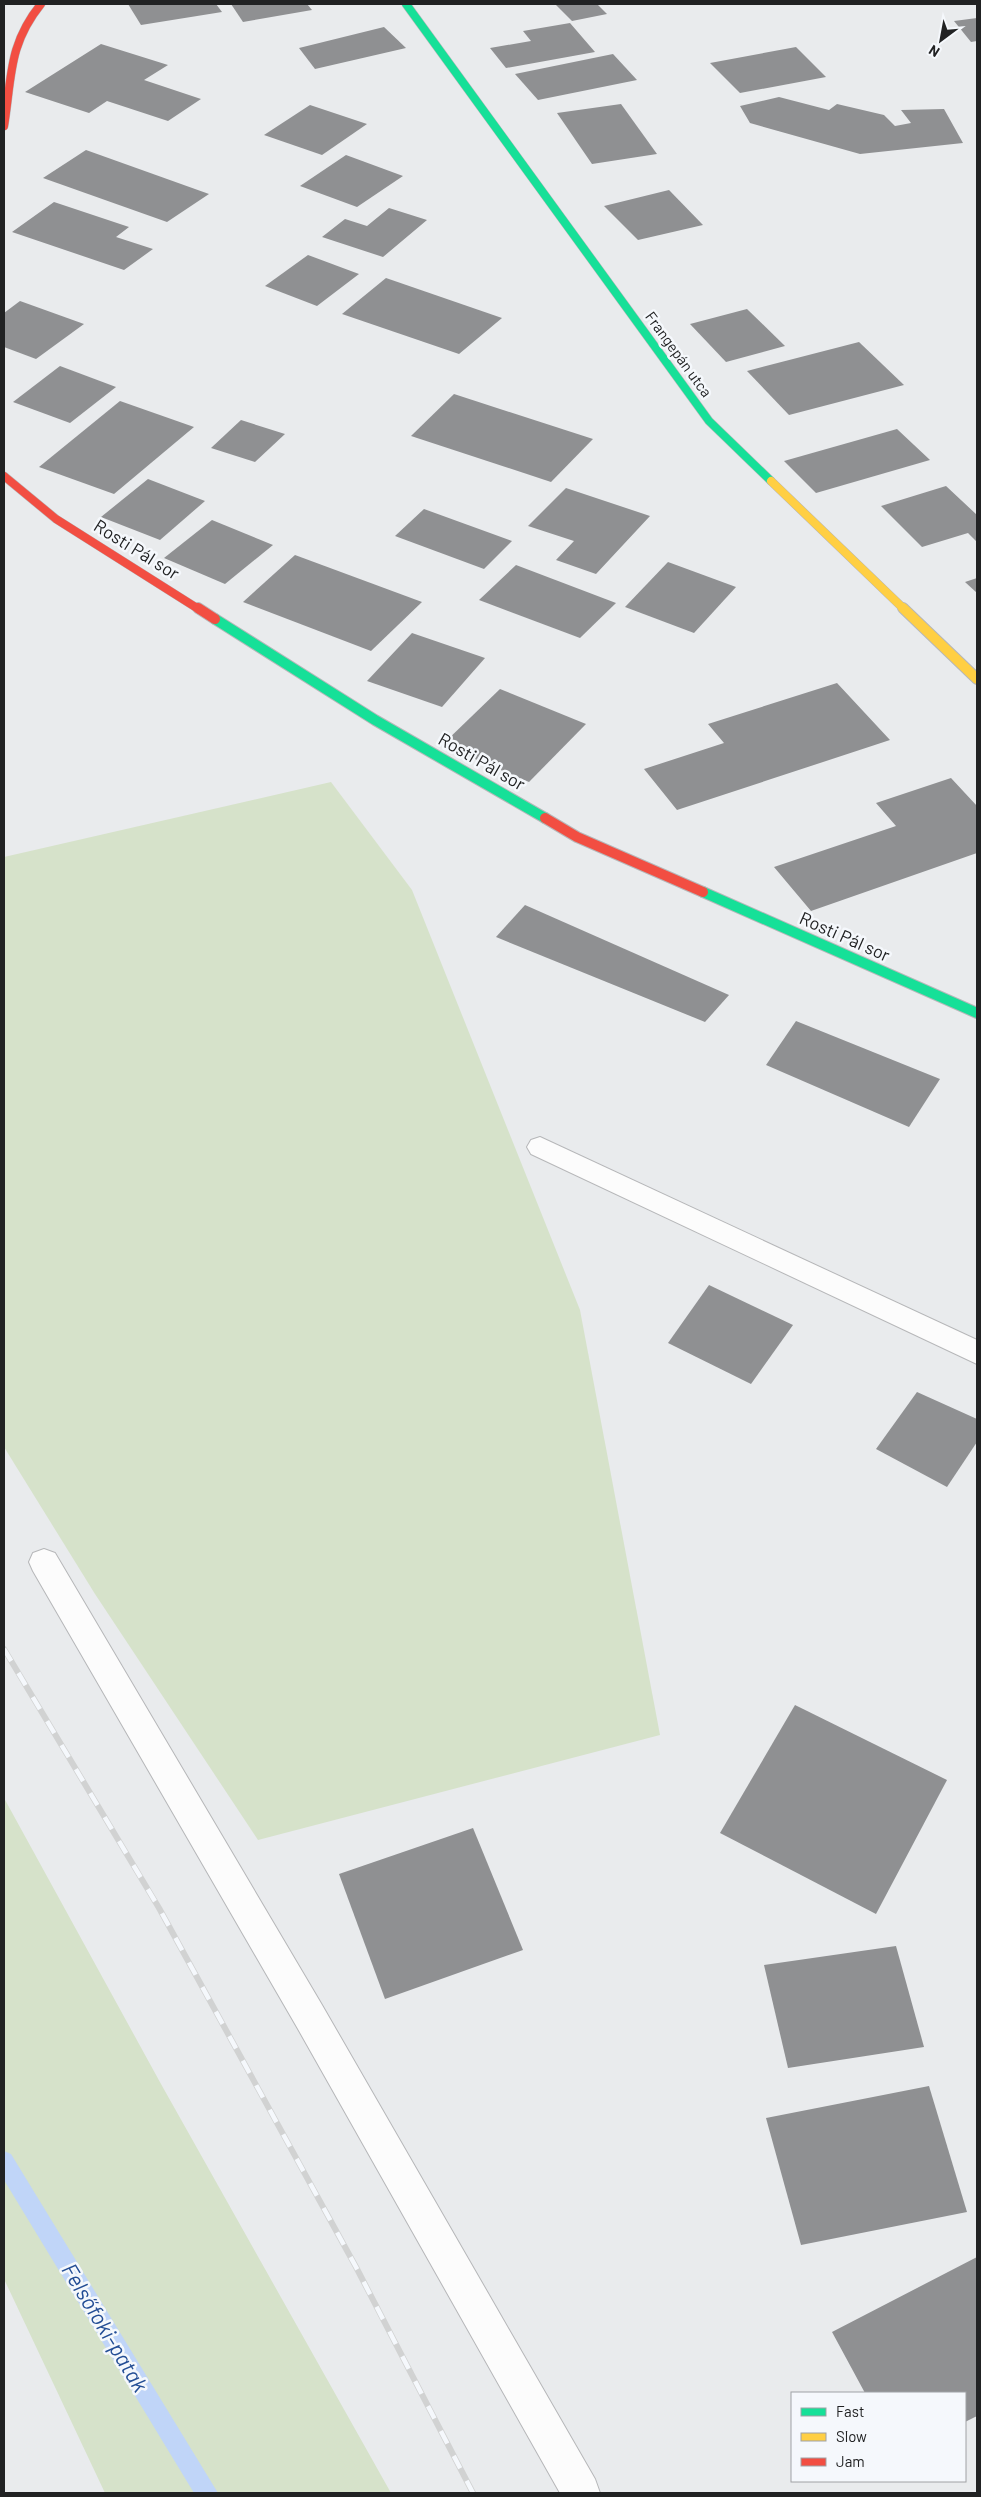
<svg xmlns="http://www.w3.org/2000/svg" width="981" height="2497" font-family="Barlow,sans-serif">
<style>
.green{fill:#d6e2ca}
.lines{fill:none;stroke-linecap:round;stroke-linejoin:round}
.stream{fill:#c0d5f8;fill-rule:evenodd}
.building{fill:#8f9092}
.lane-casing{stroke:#b6b7b9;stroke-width:2}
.fast-far1-casing{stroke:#b6b7b9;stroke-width:9}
.fast-casing{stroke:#b6b7b9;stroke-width:12}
.slow-far1-casing{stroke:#b6b7b9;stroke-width:9}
.slow-casing{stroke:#b6b7b9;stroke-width:12}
.jam-far1-casing{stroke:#b6b7b9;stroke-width:9}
.jam-casing{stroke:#b6b7b9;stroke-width:12}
.lane{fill:#fcfcfc;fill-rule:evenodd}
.fast-far1{stroke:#16e098;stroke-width:8}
.fast{stroke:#16e098;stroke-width:10}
.slow-far1{stroke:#ffcf43;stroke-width:8}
.slow{stroke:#ffcf43;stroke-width:10}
.jam-far1{stroke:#f24e42;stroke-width:8}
.jam{stroke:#f24e42;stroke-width:10}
.rail-casing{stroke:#d1d2d2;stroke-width:6}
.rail{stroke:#f5f8fc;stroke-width:4.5;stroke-dasharray:14;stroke-linecap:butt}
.labels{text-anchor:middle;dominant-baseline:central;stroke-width:5;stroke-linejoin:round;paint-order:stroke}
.far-street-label{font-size:15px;fill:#212223;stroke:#f5f8fc}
.street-label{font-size:18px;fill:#212223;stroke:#f5f8fc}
.near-water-label{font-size:22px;font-style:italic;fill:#244e95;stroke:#f5f8fc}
</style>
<rect width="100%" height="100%" fill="#e9ebed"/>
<g class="green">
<path d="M331,782L412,890L580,1310L660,1735L258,1840L95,1594L4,1447V857Z"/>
<path d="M4,1798L161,2084L391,2493H105L4,2279Z"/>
</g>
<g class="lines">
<path class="stream" d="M4,2151L11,2154L218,2493H194L4,2180Z"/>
</g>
<g class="building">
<path d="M128,4H216L222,12L141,25Z"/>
<path d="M231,4H307L312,10L243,22Z"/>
<path d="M555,4H597L607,14L572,21Z"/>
<path d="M977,18V41L971,42L954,21Z"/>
<path d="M570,23L595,52L506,68L490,48L531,41L523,31Z"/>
<path d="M384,27L406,48L315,69L299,48Z"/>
<path d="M101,44L168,65L144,80L201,99L168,121L107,101L89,113L25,92Z"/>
<path d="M796,47L826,77L740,93L710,63Z"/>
<path d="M613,54L637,80L538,100L515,74Z"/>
<path d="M779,97L829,110L837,104L884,115L895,126L911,123L901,110L944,109L963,143L860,154L750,123L740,106Z"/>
<path d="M621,104L657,154L592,164L557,113Z"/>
<path d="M310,105L367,124L322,155L264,135Z"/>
<path d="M86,150L209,194L167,222L43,178Z"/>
<path d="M346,155L403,176L357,207L300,186Z"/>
<path d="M669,190L703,225L638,240L604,206Z"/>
<path d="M54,202L129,227L116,237L153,249L124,270L12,232Z"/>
<path d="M389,208L427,220L383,257L322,237L345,219L367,226Z"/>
<path d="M308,255L359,274L317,306L265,286Z"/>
<path d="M386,278L502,318L459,354L342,314Z"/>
<path d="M20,301L84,324L36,359L4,347V313Z"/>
<path d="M747,309L785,346L726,362L690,324Z"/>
<path d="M859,342L904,385L789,415L747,371Z"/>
<path d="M60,366L116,387L70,423L13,402Z"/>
<path d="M454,394L593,439L551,482L411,436Z"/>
<path d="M120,401L194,427L114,494L39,467Z"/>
<path d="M241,420L285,434L255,462L211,448Z"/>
<path d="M897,429L930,460L816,493L784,461Z"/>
<path d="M148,479L205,501L160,540L101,517Z"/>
<path d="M946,486L977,515V542L968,533L922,547L881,506Z"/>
<path d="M566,488L650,516L596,574L556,560L574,541L528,526Z"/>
<path d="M424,509L512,541L484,569L395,536Z"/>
<path d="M212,520L273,545L225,584L164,558Z"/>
<path d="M295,555L422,602L371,651L243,602Z"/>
<path d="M668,562L736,587L694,633L625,607Z"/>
<path d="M516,565L616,603L580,638L479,600Z"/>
<path d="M977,578V593L965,582Z"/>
<path d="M412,633L485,658L442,707L367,681Z"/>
<path d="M837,683L890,740L677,810L644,769L724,743L708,724Z"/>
<path d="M500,689L586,724L529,782L442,745Z"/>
<path d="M951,778L977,806V853L811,911L774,867L896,826L876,803Z"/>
<path d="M525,905L729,995L705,1022L496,937Z"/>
<path d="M796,1021L940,1079L909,1127L766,1065Z"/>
<path d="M709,1285L793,1325L751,1384L668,1343Z"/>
<path d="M917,1392L977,1419V1442L947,1487L876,1449Z"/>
<path d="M795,1705L947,1780L876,1914L720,1833Z"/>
<path d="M473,1828L523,1950L385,1999L339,1874Z"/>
<path d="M896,1946L924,2047L788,2068L764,1965Z"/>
<path d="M929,2086L967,2212L801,2245L766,2118Z"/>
<path d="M977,2257V2416L965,2422V2393H865L832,2332Z"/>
</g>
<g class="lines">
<g class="lane-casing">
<g id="lane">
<path d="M540,1137L977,1340V1364L531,1154L527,1147L531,1140Z"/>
<path d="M44,1549L55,1553L322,2005L595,2479L600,2493H560L298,2029L33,1571L29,1562L33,1553Z"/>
</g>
</g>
<g class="fast-far1-casing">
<path id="fast-far1" d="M406,4L709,421L771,481"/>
</g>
<g class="fast-casing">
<g id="fast">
<path d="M215,619L375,720L545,818"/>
<path d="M703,892L977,1013"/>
</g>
</g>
<g class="slow-far1-casing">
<path id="slow-far1" d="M771,481L905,610"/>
</g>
<g class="slow-casing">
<path id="slow" d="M903,608L977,679"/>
</g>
<g class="jam-far1-casing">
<g id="jam-far1">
<path d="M4,126C12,77 8,45 41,4"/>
<path d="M4,476L56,519L200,610"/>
</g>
</g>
<g class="jam-casing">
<g id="jam">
<path d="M198,608L215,619"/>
<path d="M545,818L577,837L703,892"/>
</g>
</g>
<use href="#lane" class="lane"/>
<use href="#fast-far1" class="fast-far1"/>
<use href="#fast" class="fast"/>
<use href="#slow-far1" class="slow-far1"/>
<use href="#slow" class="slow"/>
<use href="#jam-far1" class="jam-far1"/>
<use href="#jam" class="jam"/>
<g class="rail-casing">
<path id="rail" d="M4,1649L159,1908L356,2267L473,2493"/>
</g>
<use href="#rail" class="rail"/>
</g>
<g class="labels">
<g class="far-street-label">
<text transform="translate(679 354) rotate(54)">Frangepán utca</text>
</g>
<g class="street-label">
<text transform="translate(137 549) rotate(32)">Rosti Pál sor</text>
<text transform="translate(482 761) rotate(30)">Rosti Pál sor</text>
<text transform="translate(845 936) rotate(24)">Rosti Pál sor</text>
</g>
<g class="near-water-label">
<text transform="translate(106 2327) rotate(59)">Felsőfoki-patak</text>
</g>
</g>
<rect width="981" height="2497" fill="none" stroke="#212223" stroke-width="10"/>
<rect x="791" y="2392" width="175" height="90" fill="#f5f8fc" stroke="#a0a2a5"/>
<rect x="801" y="2408" width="25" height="8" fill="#16e098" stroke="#a0a2a5"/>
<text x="836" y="2417" font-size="15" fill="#212223">Fast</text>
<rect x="801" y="2433" width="25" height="8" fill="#ffcf43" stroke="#a0a2a5"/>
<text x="836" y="2442" font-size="15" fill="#212223">Slow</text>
<rect x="801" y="2458" width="25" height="8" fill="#f24e42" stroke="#a0a2a5"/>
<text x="836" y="2467" font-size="15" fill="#212223">Jam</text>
<g transform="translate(941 40) rotate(212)" stroke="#f5f8fc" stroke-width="4" paint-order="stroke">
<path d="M0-4L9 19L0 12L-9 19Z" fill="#212223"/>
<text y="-8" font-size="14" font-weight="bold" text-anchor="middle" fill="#212223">N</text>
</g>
</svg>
